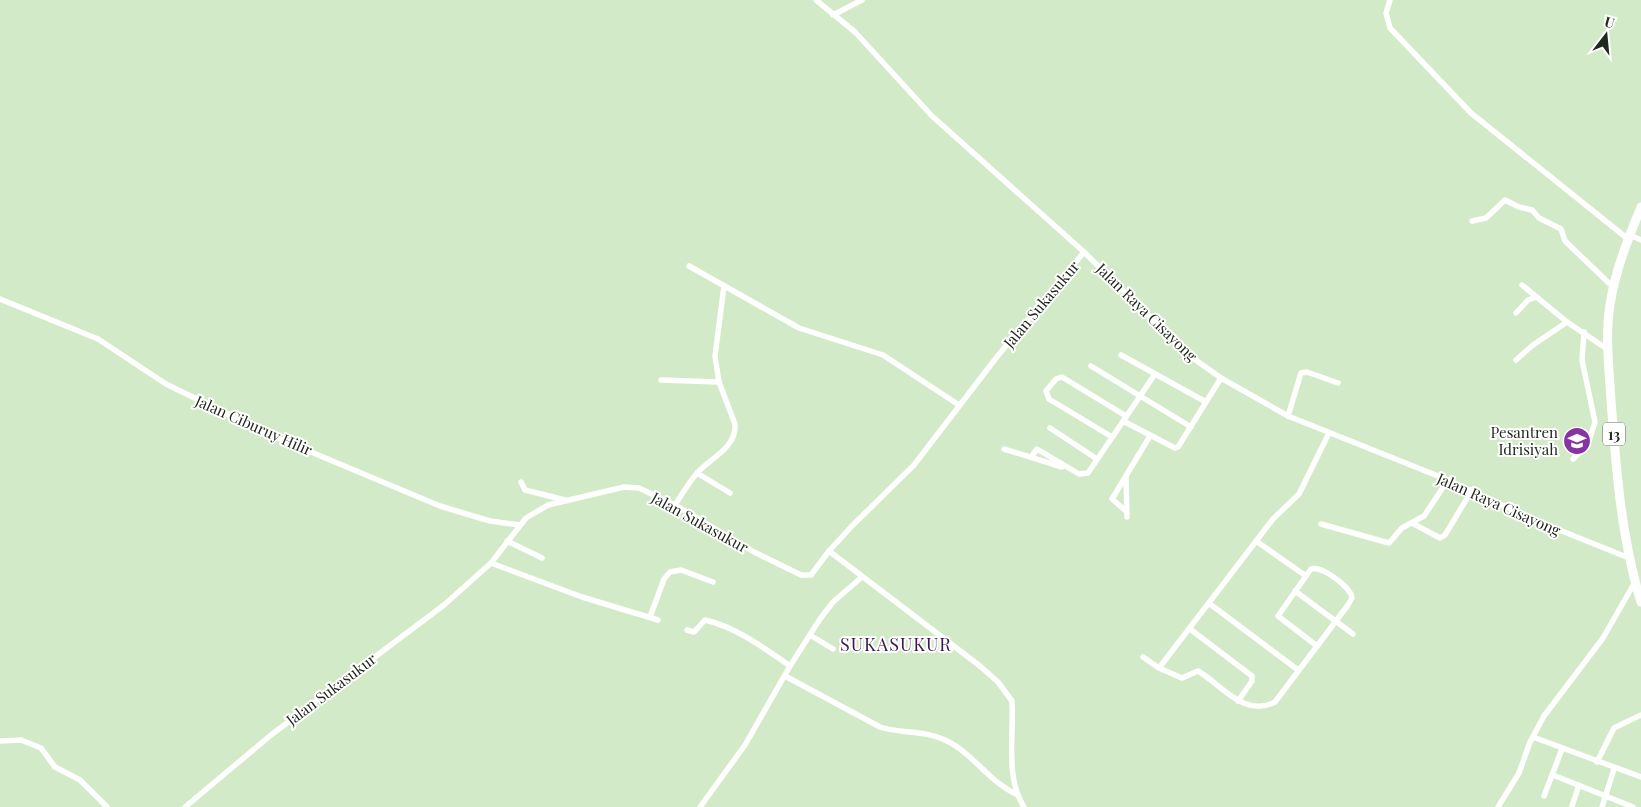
<svg xmlns="http://www.w3.org/2000/svg" width="1641" height="807" font-family="'Playfair Display',serif">
<style>
.lines{fill:none;stroke-linecap:round;stroke-linejoin:round}
.minor{stroke:#fff;stroke-width:5.5}
.trunk{stroke:#fff;stroke-width:9}
.labels{text-anchor:middle;dominant-baseline:central;stroke-width:4;stroke-linejoin:round;paint-order:stroke}
.shield{fill:#fff;stroke:#636960;stroke-width:1}
.shield-label{font-size:14px;font-weight:bold;fill:#20291c}
.street-label{font-size:15px;fill:#20291c;stroke:#fff}
.poi-label{font-size:15px;fill:#20291c;stroke:#fff;text-anchor:end}
.quarter-label{font-size:18px;letter-spacing:1px;fill:#3f184d;stroke:#fff}
</style>
<rect width="100%" height="100%" fill="#d2eac7"/>
<g class="lines">
<g class="minor">
<path d="M816,0L855,32L932,116L1084,252L1190,356L1221,378L1288,416L1448,480L1532,519L1629,558"/>
<path d="M1390,0L1386,13L1390,28L1471,113L1628,239"/>
<path d="M833,15L862,0"/>
<path d="M1472,221L1486,218L1505,200L1519,207L1532,210L1539,218L1561,229L1565,241L1613,287"/>
<path d="M1630,235L1641,240"/>
<path d="M689,266L799,328L883,355L959,405"/>
<path d="M1522,285L1567,322L1607,349"/>
<path d="M0,299L98,339L166,384L268,434L440,506L490,521L520,525"/>
<path d="M1516,313L1528,300L1537,297"/>
<path d="M1121,355L1206,402"/>
<path d="M1516,360L1533,345L1567,322"/>
<path d="M1091,366L1191,427"/>
<path d="M661,380L719,382"/>
<path d="M1288,416L1301,373L1307,372L1338,383"/>
<path d="M1123,421L1175,448L1178,447L1221,378"/>
<path d="M1050,428L1097,459"/>
<path d="M1112,437L1049,399L1046,391L1056,379L1062,377L1126,416"/>
<path d="M1004,449L1062,467"/>
<path d="M1031,457L1037,449L1079,474L1088,473L1155,374"/>
<path d="M1573,459L1588,444L1595,422L1582,360L1584,332"/>
<path d="M697,473L730,493"/>
<path d="M1126,476L1127,517"/>
<path d="M521,482L525,490L565,500"/>
<path d="M675,505C682,494 689,482 698,472C711,458 737,447 735,424L719,382L715,356L724,286"/>
<path d="M1126,511L1112,499L1150,436"/>
<path d="M1412,523L1440,538L1445,535L1472,490"/>
<path d="M1321,524L1389,543L1402,528L1424,516L1448,480"/>
<path d="M507,541L542,558"/>
<path d="M1256,541L1306,576L1278,616L1317,646"/>
<path d="M829,551L980,666L998,682L1012,701C1014,736 1005,777 1024,807"/>
<path d="M491,563L582,597L658,620"/>
<path d="M1306,576L1311,569C1321,565 1351,587 1352,598L1348,605L1275,702C1244,718 1222,685 1198,671L1182,678L1159,668L1273,519L1299,494L1329,433"/>
<path d="M1295,591L1353,634"/>
<path d="M1210,604L1298,670"/>
<path d="M650,617L664,579L670,572L681,570L713,582"/>
<path d="M1190,629L1252,676V681L1238,701"/>
<path d="M687,630L694,632L705,620C736,627 764,648 790,666"/>
<path d="M810,635L833,649"/>
<path d="M1143,657L1159,668"/>
<path d="M785,676L880,727C901,734 925,730 945,740C972,752 989,782 1016,794"/>
<path d="M1533,737L1641,777"/>
<path d="M0,741L21,740L41,748L55,767L80,780L107,807"/>
<path d="M1597,762L1614,728L1641,715"/>
<path d="M1553,775L1633,807"/>
<path d="M1544,796L1562,749"/>
<path d="M1572,806L1579,785"/>
<path d="M185,807L271,735L444,605L491,563L526,518L548,505L624,487L639,488L675,505L754,552L801,575H811L829,551L852,526L914,465L996,358L1084,252"/>
<path d="M700,807L745,745L790,666L820,619L833,602L862,577"/>
<path d="M1498,807L1519,773L1530,742L1544,716L1603,638L1635,582"/>
<path d="M1602,807L1614,769"/>
</g>
<path class="trunk" d="M1641,207C1628,239 1615,271 1610,305C1605,336 1609,368 1611,400C1616,467 1621,538 1641,602"/>
</g>
<defs>
<g id="school-disc" transform="scale(1.4375)"><circle r="9.5" fill="#8634a3" stroke="#fff"/><path d="M0-5L7-2L0 1L-7-2ZM-4 1L0 2.5L4 1V4Q0 6-4 4Z" fill="#fff"/></g>
</defs>
<g fill-rule="evenodd">
<use href="#school-disc" x="1577" y="441"/>
</g>
<g class="labels">
<rect class="shield" x="1603" y="422.5" width="22" height="23" rx="4"/>
<g class="shield-label">
<text x="1614" y="434">13</text>
</g>
<g class="street-label">
<text transform="translate(1041 304) rotate(-50)">Jalan Sukasukur</text>
<text transform="translate(1147 312) rotate(44)">Jalan Raya Cisayong</text>
<text transform="translate(254 425) rotate(24)">Jalan Ciburuy Hilir</text>
<text transform="translate(1499 504) rotate(24)">Jalan Raya Cisayong</text>
<text transform="translate(700 522) rotate(29)">Jalan Sukasukur</text>
<text transform="translate(331 689) rotate(-37)">Jalan Sukasukur</text>
</g>
<g class="poi-label">
<text x="1558" y="432">Pesantren<tspan x="1558" dy="17">Idrisiyah</tspan></text>
</g>
<g class="quarter-label">
<text x="896" y="644">SUKASUKUR</text>
</g>
</g>
<g transform="translate(1606 35) rotate(16)" stroke="#ffffff" stroke-width="4" paint-order="stroke">
<path d="M0-4L9 19L0 12L-9 19Z" fill="#20291c"/>
<text y="-8" font-size="14" font-weight="bold" text-anchor="middle" fill="#20291c">U</text>
</g>
</svg>
